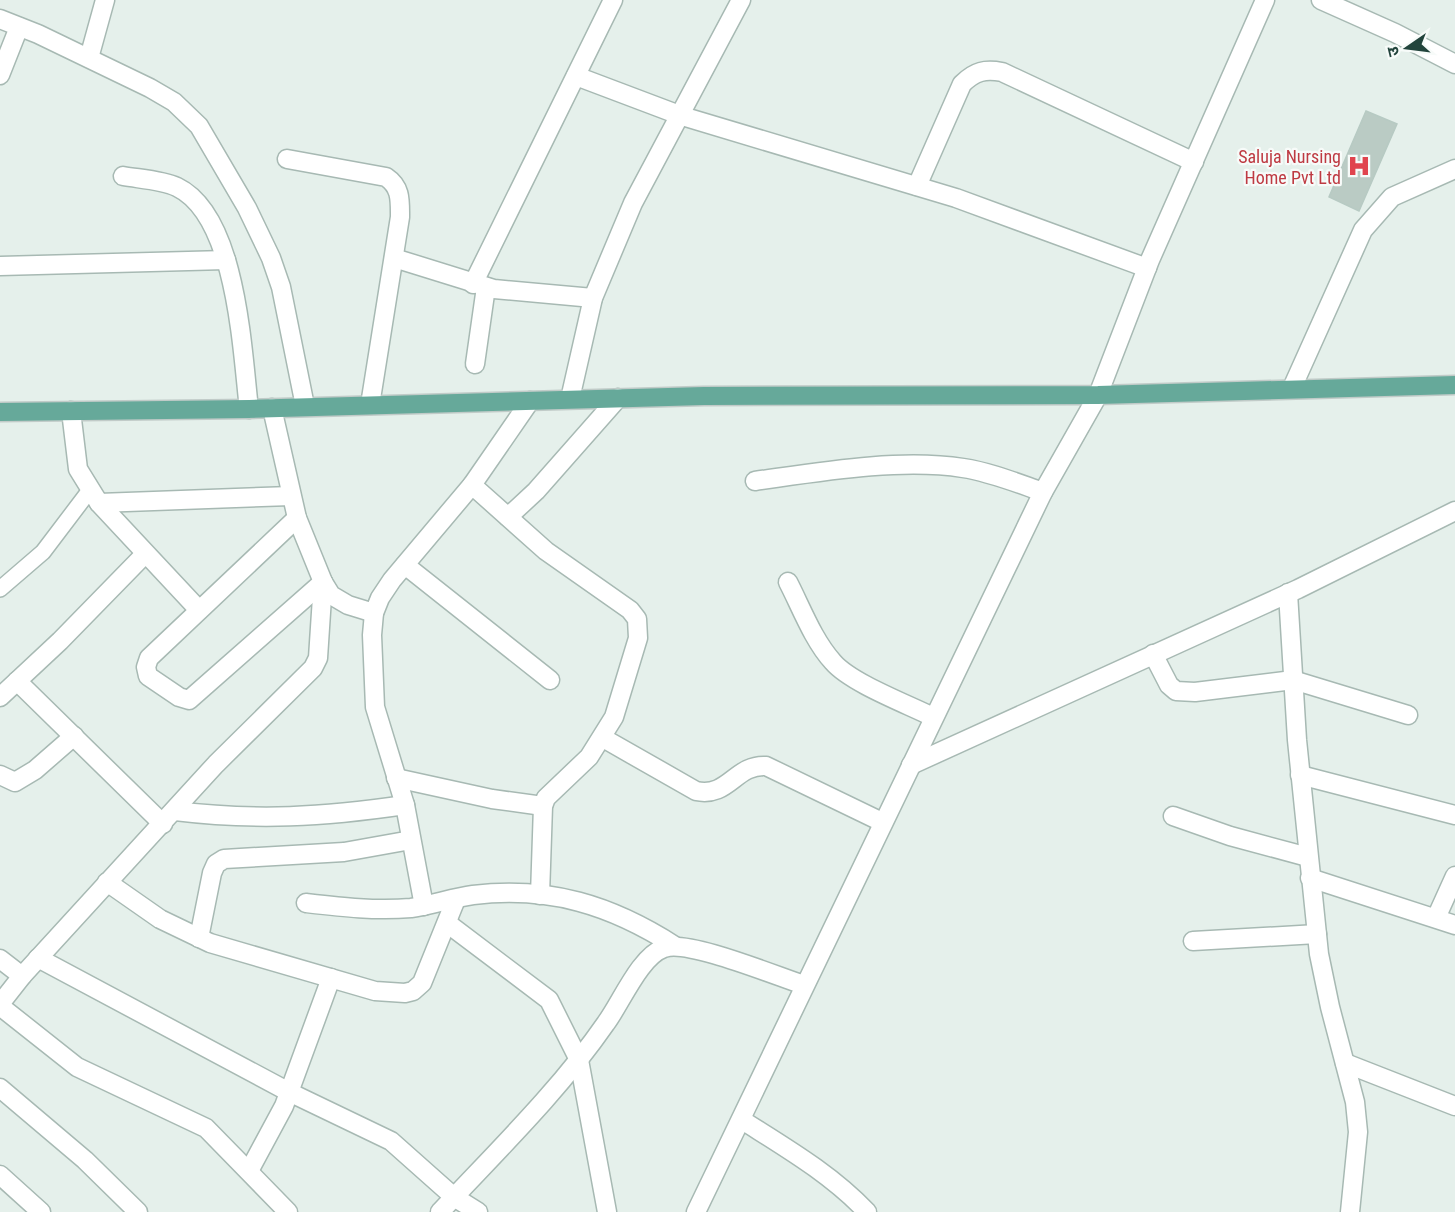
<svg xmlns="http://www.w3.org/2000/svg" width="1455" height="1212" font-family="'Roboto Condensed','Noto Sans Devanagari',sans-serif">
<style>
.building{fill:#bacbc4;stroke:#b7cac3;stroke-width:1.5}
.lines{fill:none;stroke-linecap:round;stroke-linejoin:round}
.service-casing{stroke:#a7b9b3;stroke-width:18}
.minor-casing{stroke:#a7b9b3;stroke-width:21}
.tertiary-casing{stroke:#a7b9b3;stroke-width:21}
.primary-casing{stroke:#c1cbc8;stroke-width:21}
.service{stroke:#fff;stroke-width:15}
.minor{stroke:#fff;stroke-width:18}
.tertiary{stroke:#fff;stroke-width:18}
.primary{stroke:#66a99a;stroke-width:18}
.labels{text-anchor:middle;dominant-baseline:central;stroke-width:4.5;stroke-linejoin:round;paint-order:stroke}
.health-label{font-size:18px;fill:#be3a42;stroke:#f7fbf9;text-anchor:end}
</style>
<rect width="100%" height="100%" fill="#e5f0eb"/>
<path class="building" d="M1366,111L1397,124L1359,211L1329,197Z"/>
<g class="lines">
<g class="service-casing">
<path id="service" d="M0,589L43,552L90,490"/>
</g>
<g class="minor-casing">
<g id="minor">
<path d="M1321,0L1395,33L1455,64"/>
<path d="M0,19L38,34L150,88L174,102L199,126L247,208L271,258L281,287L305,406"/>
<path d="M89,58L105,0"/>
<path d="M0,75L19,27"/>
<path d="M576,76L682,116L956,198L1147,268"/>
<path d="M287,159L386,177C401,187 400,200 400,217L370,405"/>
<path d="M123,176C140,179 162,180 177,187C237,216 242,350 249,409"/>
<path d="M917,186L962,84C975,71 985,69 1002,72L1194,162"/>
<path d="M394,258L494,289L593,298"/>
<path d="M0,266L226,260"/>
<path d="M473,284L613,0"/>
<path d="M475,364L486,287"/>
<path d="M1292,388L1363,230L1392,197L1455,169"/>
<path d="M570,399L593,298L633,203L741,0"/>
<path d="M272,408L297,518L323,582L331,595L348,605L374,613"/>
<path d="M71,411L78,469L99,503L199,610"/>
<path d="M755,481C819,472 899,458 963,468C990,472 1017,483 1043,492"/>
<path d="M472,485L546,551L630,610L637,619L638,638L614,717L589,757L546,798L543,806L540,895"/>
<path d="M99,503L291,496"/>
<path d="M508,517L536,491L618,398"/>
<path d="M297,518L149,658L146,667L148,676L179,697L189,700L323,582"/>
<path d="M405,565L550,680"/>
<path d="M788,582C801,607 813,640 833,662C851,683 907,704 933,717"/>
<path d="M1288,593L1297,740L1319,954L1330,1007L1355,1102L1358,1132L1350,1212"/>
<path d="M1153,654L1169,685L1176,691L1195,692L1293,680L1408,715"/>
<path d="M17,681L163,824"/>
<path d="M0,697L60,641L145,554"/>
<path d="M603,738L696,791C729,798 735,764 766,766L882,822"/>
<path d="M911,765L1298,589L1455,511"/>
<path d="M0,775L15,782L35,770L74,736"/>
<path d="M1300,775L1455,815"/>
<path d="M396,778L492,799L543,806"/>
<path d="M175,811C257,821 323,817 405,805"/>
<path d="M1173,816L1230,836L1308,857"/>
<path d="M1310,878L1455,925"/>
<path d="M107,882L160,919L210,943L375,991L405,993L413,991L422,983L456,899"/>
<path d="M306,903C341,907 375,911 411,908C432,905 452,898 473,895C550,886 611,905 675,946"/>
<path d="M424,906L405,805L375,707L372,635L374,613L380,598L392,580L472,485L530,401"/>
<path d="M1436,918L1455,876"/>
<path d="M447,923L549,1000L579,1060L607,1212"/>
<path d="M199,938L212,873L216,864L224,859L344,852L411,840"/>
<path d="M1193,941L1317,934"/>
<path d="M38,958L289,1092L391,1141L454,1197L478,1212"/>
<path d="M0,959L22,976"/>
<path d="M0,1004L22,976L216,764L313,668L318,658L323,582"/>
<path d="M0,1006L77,1067L206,1128L288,1212"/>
<path d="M1345,1063L1455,1106"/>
<path d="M0,1088L85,1160L138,1212"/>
<path d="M742,1120C786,1148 831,1174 867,1212"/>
<path d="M249,1171L284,1106L331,978"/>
<path d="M0,1175L41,1212"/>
<path d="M440,1212C497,1151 559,1091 606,1023C621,1003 640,956 664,948C687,939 776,976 804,985"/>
</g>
</g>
<g class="tertiary-casing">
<path id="tertiary" d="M696,1212L1043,492L1098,395L1150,260L1265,0"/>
</g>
<g class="primary-casing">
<path id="primary" d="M0,412L249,409L704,396L1098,395L1455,385"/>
</g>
<use href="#service" class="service"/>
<use href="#minor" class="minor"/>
<use href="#tertiary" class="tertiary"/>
<use href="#primary" class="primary"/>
</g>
<defs>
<g id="hospital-bare" transform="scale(1.8)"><path d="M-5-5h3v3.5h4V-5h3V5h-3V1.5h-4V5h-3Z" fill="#e0444e" stroke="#f7fbf9" stroke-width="2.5" paint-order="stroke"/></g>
</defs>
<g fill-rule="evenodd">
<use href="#hospital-bare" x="1359" y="166"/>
</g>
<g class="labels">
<g class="health-label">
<text x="1341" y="156">Saluja Nursing<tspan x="1341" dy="21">Home Pvt Ltd</tspan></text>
</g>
</g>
<g transform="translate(1407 48) rotate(256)" stroke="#f7fbf9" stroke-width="4.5" paint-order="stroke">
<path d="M0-4.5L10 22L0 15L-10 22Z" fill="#22443c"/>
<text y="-9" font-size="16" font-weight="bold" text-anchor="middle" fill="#22443c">उ</text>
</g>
</svg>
